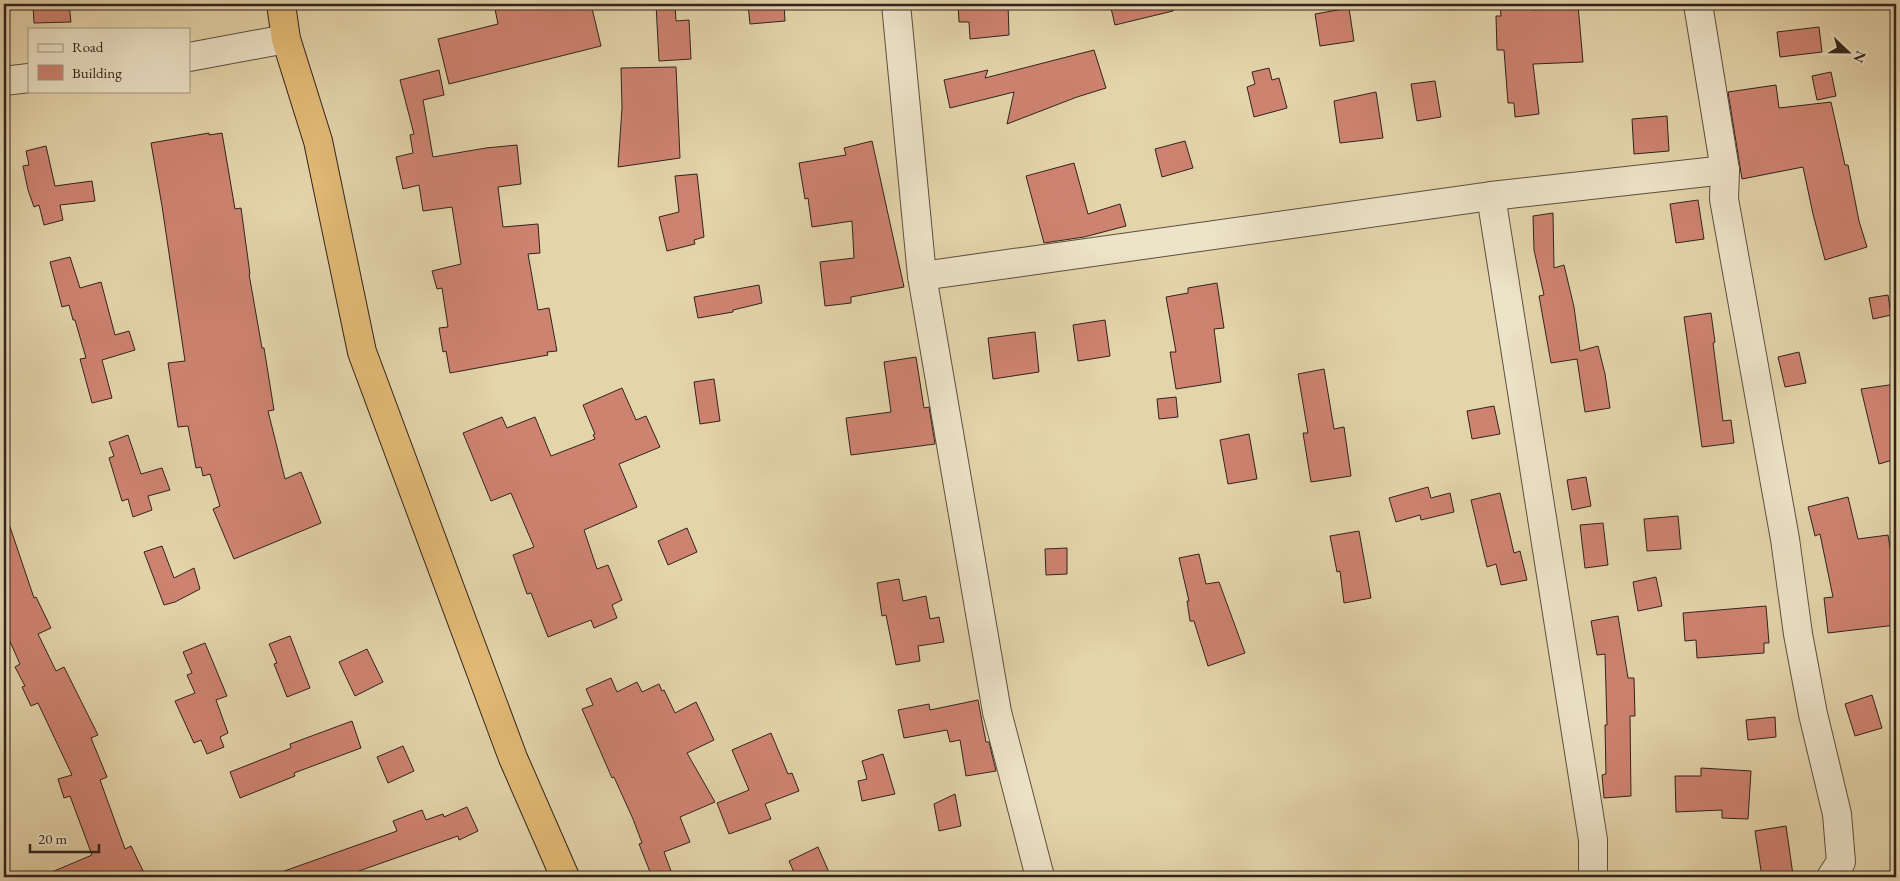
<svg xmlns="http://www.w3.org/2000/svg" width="1900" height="881" font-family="'EB Garamond',serif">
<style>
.building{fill:#ce8371;stroke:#30231d}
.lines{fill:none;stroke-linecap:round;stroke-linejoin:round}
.minor-casing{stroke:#5d4f40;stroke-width:30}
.highway-casing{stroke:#30231d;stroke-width:30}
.minor{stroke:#ede3c8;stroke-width:28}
.highway{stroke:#e2ba75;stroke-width:28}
</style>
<rect width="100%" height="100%" fill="#e4d4aa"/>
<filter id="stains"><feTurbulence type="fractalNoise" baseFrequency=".004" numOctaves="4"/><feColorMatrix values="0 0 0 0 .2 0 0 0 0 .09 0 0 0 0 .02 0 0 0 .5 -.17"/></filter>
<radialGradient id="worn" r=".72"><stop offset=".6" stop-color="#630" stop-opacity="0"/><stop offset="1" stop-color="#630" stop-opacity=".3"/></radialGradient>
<g class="building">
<path d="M33,4H69L71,22L34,23Z"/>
<path d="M494,4H591L601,46L449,84L438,39L498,24Z"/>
<path d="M656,4H675L676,21L689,20L691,59L659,61Z"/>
<path d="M748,4H784L785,21L750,24Z"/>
<path d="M958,4H1008L1009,35L970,39L969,22H959Z"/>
<path d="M1110,4H1173V11L1115,25Z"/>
<path d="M1500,4H1532L1533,10L1578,5L1583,62L1533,64L1539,114L1515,117L1514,103H1508L1504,50H1497L1496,16H1501Z"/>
<path d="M1349,8L1354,41L1320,46L1315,14Z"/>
<path d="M1819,27L1822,52L1780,57L1777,32Z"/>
<path d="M1094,50L1106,88L1077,97L1007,124L1014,92L950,108L944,80L988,70L985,78Z"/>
<path d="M676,67L680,158L618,167L622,108L621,68Z"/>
<path d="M1269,68L1272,80L1279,78L1287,108L1254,117L1247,87L1255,84L1252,72Z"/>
<path d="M439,70L444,95L423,100L433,157L486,148L517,145L521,184L498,187L503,227L538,224L540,253L528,254L538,310L549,308L557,351L547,352L548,355L450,373L446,351L443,352L439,328L448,327L442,288L437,289L432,271L461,264L452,207L423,211L419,185L403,189L396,157L413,153L410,135L414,134L400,80Z"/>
<path d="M1831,72L1836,96L1817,100L1812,76Z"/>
<path d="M1435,81L1441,117L1417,121L1411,84Z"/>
<path d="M1776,85L1779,108L1831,102L1845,165H1848L1859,221L1867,247L1825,260L1813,214L1803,167L1742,179L1728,92Z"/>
<path d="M1376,92L1383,138L1340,143L1334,101Z"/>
<path d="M1667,116L1669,151L1634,154L1632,119Z"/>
<path d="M209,133V135L222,133L235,209L241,208L250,274H249L262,348H264L274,410L268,411L285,479L301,472L321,523L234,559L213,509L220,506L210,474L203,476L201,467L196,468L188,426L178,427L168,363L185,361L162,206L151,143Z"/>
<path d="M872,141L904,287L851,297V303L825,306L820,262L854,258L852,221L812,227L808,198L805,199L799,163L846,155L844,148Z"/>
<path d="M1185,141L1193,168L1162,177L1155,149Z"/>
<path d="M46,146L55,186L92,181L95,201L60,205L63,220L44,225L39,205L34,207L28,190L23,166L29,165L26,151Z"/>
<path d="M1074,163L1088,214L1120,204L1126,226L1084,237L1044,243L1026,176Z"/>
<path d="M697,174L704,237L694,240L695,244L667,251L659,217L679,212L675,176Z"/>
<path d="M1698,200L1704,239L1676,243L1670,204Z"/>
<path d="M1553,213L1554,268L1564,265L1574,307L1580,351L1598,346L1605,374L1610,408L1585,412L1577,359L1551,363L1539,296L1544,295L1534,250L1533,216Z"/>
<path d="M70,257L80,288L101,282L115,335L129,331L135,350L102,360L112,398L92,403L80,359L86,358L75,320H73L69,305L62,307L50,262Z"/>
<path d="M1217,283L1224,328L1214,329L1221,382L1176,389L1170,352H1176L1166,297L1188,293V288Z"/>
<path d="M759,285L762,303L733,310V312L698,318L694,297Z"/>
<path d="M1888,295L1891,315L1873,319L1869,298Z"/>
<path d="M1711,313L1715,342L1713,343L1723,421L1731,420L1734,443L1702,447L1684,317Z"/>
<path d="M1105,320L1110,356L1078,361L1073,325Z"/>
<path d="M1035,332L1039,372L993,379L988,338Z"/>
<path d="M1799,352L1806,383L1785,387L1778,357Z"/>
<path d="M916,357L924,408L929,407L935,444L851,455L846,418L891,412L884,362Z"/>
<path d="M1324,369L1334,429L1344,427L1351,476L1311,482L1303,433H1308L1298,374Z"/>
<path d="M714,379L720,421L700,424L694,382Z"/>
<path d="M1896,384V459L1879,464L1861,389Z"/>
<path d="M622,388L636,420L646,416L660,447L619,464L637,507L584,530L597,569L608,565L622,600L612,605L617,618L594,628L591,620L548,637L531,593L527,594L513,555L534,547L511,493L491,501L463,433L502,417L507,428L535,417L551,456L595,439L593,435L595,434L583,405Z"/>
<path d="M1176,397L1178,417L1159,419L1157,399Z"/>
<path d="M1494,406L1500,434L1472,439L1467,411Z"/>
<path d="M1249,434L1257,479L1228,484L1220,440Z"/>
<path d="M128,435L141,474L162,468L170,490L148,496L152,510L133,517L128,499L122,501L109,458L114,456L109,442Z"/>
<path d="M1586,477L1591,506L1572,510L1567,480Z"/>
<path d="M1428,487L1431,498L1450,493L1454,512L1421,520L1420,515L1396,522L1389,498Z"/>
<path d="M1500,493L1514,553L1520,551L1527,580L1501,585L1496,564L1487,567L1471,500Z"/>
<path d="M1848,497L1858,539L1888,535L1896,583V625L1828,633L1824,598L1833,597L1820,534L1815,536L1808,507Z"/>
<path d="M1678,516L1681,549L1647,551L1644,519Z"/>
<path d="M7,518L34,598L36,597L51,628L38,634L56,671L64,667L98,735L91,738L107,777L100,780L125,849L131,846L146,877H40L92,855L70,796L64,798L58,779L72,775L38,703L31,706L22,687L25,686L15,667L20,664L4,628V519Z"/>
<path d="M1603,523L1608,565L1585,568L1580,525Z"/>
<path d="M687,528L697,552L668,565L658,541Z"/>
<path d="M1359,531L1371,598L1344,603L1340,571L1337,572L1330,536Z"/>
<path d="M162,546L174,578L194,568L200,589L175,602L164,605L144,552Z"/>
<path d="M1067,548V574L1046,575L1045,549Z"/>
<path d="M1199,554L1206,584L1219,582L1245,653L1208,666L1194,621H1190L1187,601H1189L1179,558Z"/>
<path d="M1656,577L1662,606L1638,611L1633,582Z"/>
<path d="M899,579L903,601L926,596L930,619L939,617L944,642L918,646L920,661L896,665L886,615L882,616L877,583Z"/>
<path d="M1766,606L1769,643H1764V653L1697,658L1696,640L1685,641L1683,613Z"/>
<path d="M1618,616L1628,678H1634L1635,716H1630L1631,796L1604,798L1602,775L1606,774L1605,725H1607L1605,654L1597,655L1591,621Z"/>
<path d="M290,636L310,688L287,697L274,664L277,663L269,644Z"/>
<path d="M205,643L227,696L216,700L228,733L220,737L224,747L207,754L201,740L194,743L175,701L195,693L187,675L192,673L183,652Z"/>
<path d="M367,649L383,682L355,696L339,662Z"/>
<path d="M611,678L617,692L637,682L642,692L659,684L662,691L664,690L675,713L696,702L714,740L687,753L715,802L680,817L690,842L664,852L671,871L655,877H652L639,844L642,843L633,819L614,777L612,778L582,709L593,705L586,689Z"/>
<path d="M1872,695L1882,728L1855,736L1845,704Z"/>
<path d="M978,700L986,742H989L996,771L966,776L960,740L950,742L947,730L904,738L898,710L929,704L930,710Z"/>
<path d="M1775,717L1776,737L1748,740L1746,720Z"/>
<path d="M352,721L361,748L294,773L295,776L240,798L230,772L291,748L290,744Z"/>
<path d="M771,733L788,774L792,773L799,791L765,804L771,819L729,834L717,803L749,790L732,750Z"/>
<path d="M403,746L414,771L388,783L377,757Z"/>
<path d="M883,754L895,794L862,801L858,781L867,779L862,761Z"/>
<path d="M1701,768L1751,771L1748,819L1722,818V810L1676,812L1675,776H1701Z"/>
<path d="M955,794L961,826L939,831L934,804Z"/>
<path d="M467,807L478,831L459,840L458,836L342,877H273V875L397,831L393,821L422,810L426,820L443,814L444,817Z"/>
<path d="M1786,826L1793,875L1762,877L1755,831Z"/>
<path d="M818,847L831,877H796L789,861Z"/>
</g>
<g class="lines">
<g class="minor-casing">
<g id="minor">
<path d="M896,4L922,276L997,712L1040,877"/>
<path d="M1698,4L1725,170L1724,199L1785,539L1798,634L1813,714L1837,814L1841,862L1831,877"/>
<path d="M189,57L286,39"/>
<path d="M4,81L29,78"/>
<path d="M1491,196L1593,840V877"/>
<path d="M922,276L1491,196L1725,170"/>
</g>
</g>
<g class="highway-casing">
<path id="highway" d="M281,4L286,39L318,141L362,352L513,758L565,877"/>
</g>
<use href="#minor" class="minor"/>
<use href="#highway" class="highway"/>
</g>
<rect width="1900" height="881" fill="none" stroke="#e4d4aa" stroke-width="20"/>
<rect x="5" y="5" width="1890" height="871" fill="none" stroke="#30231d" stroke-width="2.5"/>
<rect x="10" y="10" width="1880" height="861" fill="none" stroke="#30231d"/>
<rect x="28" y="28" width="162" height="65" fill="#ede3c8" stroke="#a19684"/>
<rect x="38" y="44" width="25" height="8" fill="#ede3c8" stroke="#a19684"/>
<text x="72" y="52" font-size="15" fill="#30231d">Road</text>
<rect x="38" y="65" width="25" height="15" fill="#ce8371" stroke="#a19684"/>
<text x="72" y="78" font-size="15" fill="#30231d">Building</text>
<g transform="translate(1848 52) rotate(112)" stroke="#ede3c8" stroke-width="4" paint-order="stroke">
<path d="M0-4L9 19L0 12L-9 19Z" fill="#30231d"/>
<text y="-8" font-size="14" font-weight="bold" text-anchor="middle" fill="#30231d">N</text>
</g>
<path d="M30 844v8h69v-8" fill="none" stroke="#30231d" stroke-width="2.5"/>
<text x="38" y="844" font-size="15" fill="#30231d" stroke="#ede3c8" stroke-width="4" paint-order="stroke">20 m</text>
<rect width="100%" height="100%" filter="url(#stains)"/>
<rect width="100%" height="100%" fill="url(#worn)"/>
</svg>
